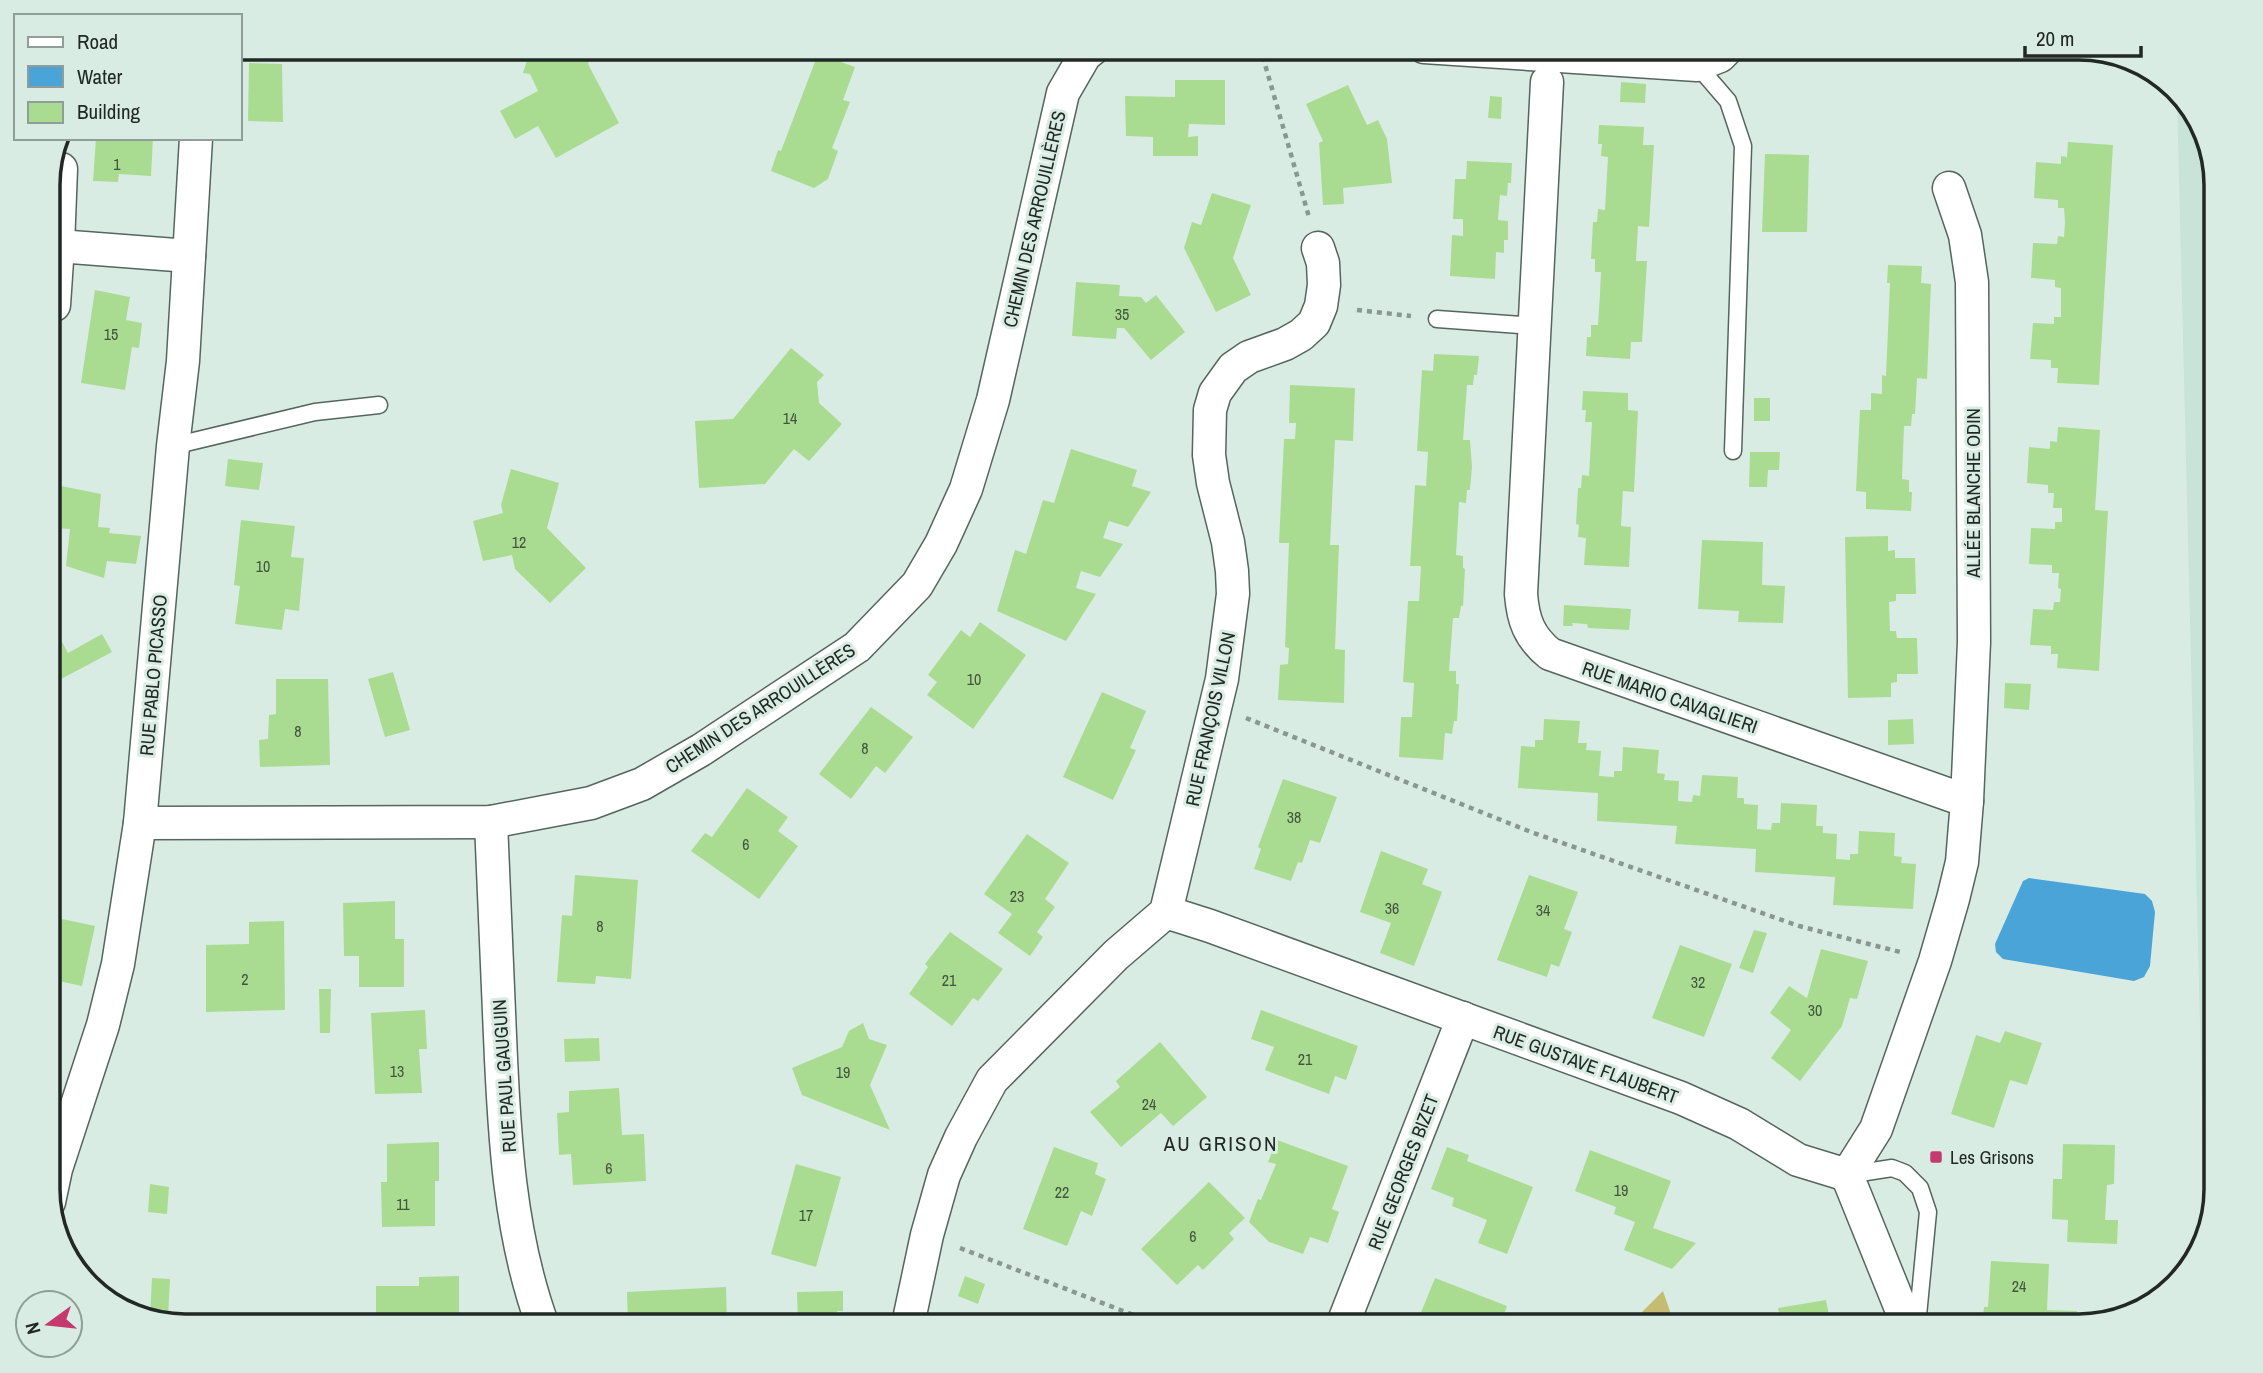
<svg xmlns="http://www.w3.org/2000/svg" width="2263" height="1373" font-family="'Archivo Narrow',sans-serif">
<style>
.built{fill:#c8e3d8}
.green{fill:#c5bc71}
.water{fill:#4ba4d8}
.building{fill:#a9dc91}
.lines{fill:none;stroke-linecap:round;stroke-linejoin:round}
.lane-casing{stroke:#55655f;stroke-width:19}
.street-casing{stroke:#55655f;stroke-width:35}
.path{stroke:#899791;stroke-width:4.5;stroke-dasharray:5 5;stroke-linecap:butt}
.lane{stroke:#fff;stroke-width:16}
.street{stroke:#fff;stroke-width:32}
.rail-casing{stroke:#64706b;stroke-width:8}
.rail{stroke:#d9ece4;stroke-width:5;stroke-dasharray:16;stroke-linecap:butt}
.poi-dot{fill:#c4396e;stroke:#d9ece4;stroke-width:2.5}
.labels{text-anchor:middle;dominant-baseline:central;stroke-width:6;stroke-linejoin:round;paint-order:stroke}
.number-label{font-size:16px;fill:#435540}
.street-label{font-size:19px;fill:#212825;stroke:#d9ece4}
.poi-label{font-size:19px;fill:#212825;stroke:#d9ece4;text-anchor:start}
.neighbourhood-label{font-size:21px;letter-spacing:2px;fill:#212825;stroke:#d9ece4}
.rim{fill:none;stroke:#212825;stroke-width:3.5}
</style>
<rect width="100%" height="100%" fill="#d9ece4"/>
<path class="built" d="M2177,96L2197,116L2215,176L2216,1188L2205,1228Z"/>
<path class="green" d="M1663,1291L1675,1326H1628Z"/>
<path class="water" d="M2029,878L2145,894L2152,901L2155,912L2150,966L2144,977L2134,981L2003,959L1996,952L1995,944L2023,881Z"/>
<g class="building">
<path d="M531,47H594L588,64L619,123L556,158L538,126L515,139L500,111L538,91L530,74L523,73Z"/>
<path d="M818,54L855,67L843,100L850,102L832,148L838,151L828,179L814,188L771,171L778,150L781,151Z"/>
<path d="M249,63L282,64L283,122L248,121Z"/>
<path d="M1175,80H1225V125L1189,124L1188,137L1198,136V156H1153V137L1126,136L1125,96L1175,97Z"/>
<path d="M1621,82L1646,84L1645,103L1620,102Z"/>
<path d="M1348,85L1367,125L1378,120L1387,139L1392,183L1343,188L1344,204L1323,205L1319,143L1323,141L1306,104Z"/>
<path d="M1490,96L1502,97L1501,119L1488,118Z"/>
<path d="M1599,125L1644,127L1643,145H1654L1649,227L1638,226L1636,261H1647L1642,342H1631L1630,359L1586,356L1587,337H1591V325H1598L1600,293L1601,272H1595V259H1591L1593,222H1597L1598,209L1605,210L1608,157L1601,156L1602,144H1598Z"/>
<path d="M96,138H153L151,176L119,174L118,182L93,181Z"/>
<path d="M2068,142L2113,145L2099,385L2057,383L2058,368H2051V360L2030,359L2033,323L2054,324V317H2061V288L2055,287V280L2031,278L2033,243L2057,244L2058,236L2064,237L2065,222L2064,208H2058V200L2034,198L2036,162L2061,164V156L2067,157Z"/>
<path d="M1765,154L1809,155L1807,232H1762Z"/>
<path d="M1467,161L1512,163L1511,183H1508L1507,196L1500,195L1498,220L1508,221V240H1504V253L1496,252L1495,279L1450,276L1452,235L1463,236V219H1453L1455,179H1466Z"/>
<path d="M1212,193L1251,205L1233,258L1251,295L1216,312L1184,248L1192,222L1201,225Z"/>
<path d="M1888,265L1922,266L1921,283L1931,284L1927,379L1917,378L1915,414H1912L1911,426H1904L1902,479L1909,480V492H1912L1911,511L1866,509V492L1856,491L1860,410H1871V393L1882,394V375L1886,376L1890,283H1887Z"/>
<path d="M1076,282L1120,285L1119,296L1141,297L1146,303L1156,295L1185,332L1151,360L1124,328H1117L1116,339L1072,336Z"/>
<path d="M95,290L130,297L126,320L142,323L139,348L132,347L125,390L81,383Z"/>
<path d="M791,348L824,375L817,382L819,403L842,424L809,461L794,449L765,484L699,488L695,421L733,419Z"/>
<path d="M1434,354L1479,356L1477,375H1474L1473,385H1467L1463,440H1470L1472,467L1470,490H1467L1466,503L1459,502L1456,555L1463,556V568L1465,569L1463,606H1461L1459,618H1453L1449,671H1456V684H1459L1457,721H1454L1452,734L1445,733L1443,760L1399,757L1401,717H1412L1414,683L1403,682L1408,601H1419L1421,566H1410L1415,485L1426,486L1428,452L1417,451L1422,370L1433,371Z"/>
<path d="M1290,385L1355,388L1353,441L1335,440L1330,545H1339L1335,649L1345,650L1344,703L1278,700L1280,665L1288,664L1289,648L1285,647L1289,543H1279L1284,439H1295L1296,423H1289Z"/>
<path d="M1583,391L1628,393V410L1638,411L1634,492L1623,491L1621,526L1631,527L1629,567L1584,565L1586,538L1578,537L1579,525L1576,524L1578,488H1581L1582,475L1589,476L1592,422H1585L1586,410H1582Z"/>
<rect x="1754" y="398" width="16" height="23"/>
<path d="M2058,427L2100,430L2095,510L2108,511L2099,671L2057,668L2058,654H2051V646L2030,645L2033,609L2053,610L2054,602H2060L2061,589L2058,588L2059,573H2052V565L2029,564L2031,528L2055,529V522H2062V508H2053L2054,493H2048V485L2027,483L2029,447L2050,449V441L2057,442Z"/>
<path d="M1071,449L1137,470L1132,486L1151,492L1128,527L1109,521L1103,538L1123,544L1100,577L1081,571L1076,588L1096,594L1066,641L997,611L1015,550L1026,554L1043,500L1054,503Z"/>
<path d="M1750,452H1780L1779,470H1768L1767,487H1749Z"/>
<path d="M228,459L263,463L259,490L225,486Z"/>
<path d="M511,469L559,483L547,528L586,568L550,603L515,569L512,555L483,561L473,521L503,513L501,505Z"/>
<path d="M61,486L101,494L98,527L110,528L109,533L141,536L136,564L107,561L104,578L66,566L70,529L56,528Z"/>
<path d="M241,520L295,526L291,557L304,558L299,611L285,609L282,630L235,624L240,586L234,585Z"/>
<path d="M1888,536V551L1895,550V558H1915L1916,594H1896V601L1889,602L1890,631H1896L1897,638H1917L1918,674H1897V682L1891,683V697L1848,698L1845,537Z"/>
<path d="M1702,540L1763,542L1762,585L1785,586L1783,623L1738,622L1739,611L1698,609Z"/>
<path d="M1564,605L1631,609L1629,630L1588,628L1587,624L1572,623L1573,626H1563Z"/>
<path d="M48,616L68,653L102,634L112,652L48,686Z"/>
<path d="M980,622L1026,655L973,729L927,695L937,682L928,675L961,630L970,637Z"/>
<path d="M393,672L410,730L385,737L368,679Z"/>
<path d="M276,679H328L330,765L260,767L259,740L268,739L269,715L276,714Z"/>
<path d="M2005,683L2031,684L2029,710L2004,708Z"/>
<path d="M1102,692L1146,711L1130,748L1136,750L1113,800L1063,777Z"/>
<path d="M871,707L913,737L885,773L876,766L851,799L819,774Z"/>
<path d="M1544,719L1580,721L1578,743H1587L1586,750L1601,751L1599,776L1614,777V771H1622L1623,747L1659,750L1657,773L1665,774L1664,780L1679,781L1678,801L1692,802L1693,795L1700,796L1702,775L1738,777L1737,798H1744V804L1758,805L1757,829L1771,830L1772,823H1780L1781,803L1817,805L1816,826H1823V833L1837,834L1836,859L1850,860V854H1858L1859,831L1895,833L1894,856L1902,857L1901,863L1916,864L1913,909L1833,905L1835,877L1755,872L1756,849L1675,844L1677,826L1597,821L1598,793L1518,788L1521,746L1535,747V740H1543Z"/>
<path d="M1913,719L1914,744L1888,745V720Z"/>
<path d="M1283,779L1337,797L1320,843L1310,840L1302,863L1298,862L1291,881L1254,869L1261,849L1258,847Z"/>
<path d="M747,788L788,817L778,831L798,846L759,899L691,851L705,833L712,837Z"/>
<path d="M1027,834L1069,863L1045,899L1055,907L1037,932L1043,937L1030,956L998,933L1012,914L984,894Z"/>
<path d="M1381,851L1428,869L1422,884L1442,892L1414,966L1380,953L1391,923L1360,912Z"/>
<path d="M575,875L638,880L631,979L596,976L595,984L557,982L562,915L572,916Z"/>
<path d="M1529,875L1578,892L1564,929L1572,932L1559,967L1551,964L1547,977L1497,960Z"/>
<path d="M395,901V939H404V987H359V956H344L343,903Z"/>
<path d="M62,919L95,926L82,986L49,979Z"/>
<path d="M284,921L285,1010L206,1012V945L249,944V922Z"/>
<path d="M1754,930L1767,933L1753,973L1739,968Z"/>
<path d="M950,932L1003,969L978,1001L973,998L952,1026L909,994L928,967L925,964Z"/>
<path d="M1680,945L1732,964L1704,1037L1652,1018Z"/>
<path d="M1821,949L1868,961L1857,999L1850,998L1842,1026L1800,1081L1771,1058L1791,1030L1770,1013L1789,986L1807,998Z"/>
<path d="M319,989H331L330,1033H320Z"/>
<path d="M425,1010L427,1049H419L422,1093L375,1094L371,1013Z"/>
<path d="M1261,1010L1358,1046L1346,1080L1335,1076L1329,1094L1265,1070L1274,1047L1251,1039Z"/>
<path d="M863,1023L869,1039L887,1045L870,1085L890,1130L802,1095L792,1068L842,1047L849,1031Z"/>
<path d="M2005,1031L2042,1043L2027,1085L2010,1080L1994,1128L1951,1114L1976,1035L2000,1043Z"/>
<path d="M599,1038L600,1061L565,1062L564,1039Z"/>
<path d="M1160,1042L1207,1097L1173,1126L1161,1113L1121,1147L1090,1112L1120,1087L1116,1081Z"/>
<path d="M619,1088L622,1135L644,1134L646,1181L573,1185L571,1154L559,1155L557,1113L569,1112V1091Z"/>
<path d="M1277,1140L1348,1166L1332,1209L1339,1212L1328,1243L1310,1237L1303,1254L1269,1242L1249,1222L1258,1199L1261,1200L1276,1164L1268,1162Z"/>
<path d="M439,1142V1181H435V1226L382,1227L381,1182H387V1144Z"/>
<path d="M2063,1144L2115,1145L2114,1184L2107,1185L2105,1220H2118L2117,1244L2067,1242L2068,1220L2052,1219L2053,1179H2062Z"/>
<path d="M1054,1147L1098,1163L1095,1174L1106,1179L1092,1216L1081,1211L1067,1246L1023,1229Z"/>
<path d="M1447,1147L1469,1155L1467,1161L1533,1187L1507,1254L1478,1243L1487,1220L1452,1206L1454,1198L1431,1189Z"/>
<path d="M1590,1150L1671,1181L1653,1228L1696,1243L1672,1269L1624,1250L1635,1222L1614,1214L1616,1207L1575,1191Z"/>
<path d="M796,1164L841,1177L816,1267L771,1254Z"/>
<path d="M1209,1182L1245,1218L1229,1233L1234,1239L1203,1270L1198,1265L1177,1285L1141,1249Z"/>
<path d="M150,1184L169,1187L167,1214L148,1212Z"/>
<path d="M1991,1261L2049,1264L2047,1310L2077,1311L2076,1326H1982L1984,1307H1988Z"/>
<path d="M459,1276V1326H388L381,1320L382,1316H376V1286H419V1277Z"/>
<path d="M965,1276L985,1284L978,1304L958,1296Z"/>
<path d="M152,1278L170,1279L168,1318L150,1316Z"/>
<path d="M1435,1278L1507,1306L1500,1326H1433L1435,1320L1420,1315Z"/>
<path d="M726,1287L727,1326H628L627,1292Z"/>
<path d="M843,1291V1311H837L838,1326H798L797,1292Z"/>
<path d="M1826,1300L1831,1326H1781L1778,1308Z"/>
</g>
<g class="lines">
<g class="lane-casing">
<g id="lane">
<path d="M1697,65L1728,101L1743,146L1733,451"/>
<path d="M1437,319L1535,326"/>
<path d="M173,446L315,412L379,405"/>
<path d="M1847,1175L1892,1168L1905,1173L1920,1188L1928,1212L1917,1326"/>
</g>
</g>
<g class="street-casing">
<g id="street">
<path d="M1424,47L1697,65L1720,56L1729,47"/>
<path d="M1547,82L1521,594C1523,620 1529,637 1550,654L1967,801L1962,862L1953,899L1935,961L1876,1129L1847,1175"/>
<path d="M1949,188L1965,235L1972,282L1974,642L1967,801"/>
<path d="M58,246L61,169"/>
<path d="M54,305L58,246L189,256"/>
<path d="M491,822C494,893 497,964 500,1036C504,1133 509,1234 543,1326"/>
<path d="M140,823L491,822L591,803L642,784L701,750L857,647L917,585L941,544L966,489L993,400L1063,93L1085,55L1095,47"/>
<path d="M1166,912L1210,926L1681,1098L1739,1124L1798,1160L1847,1175"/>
<path d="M1847,1175L1908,1326"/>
<path d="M49,1202L56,1169L103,1025L118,964L140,823L173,446L183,361L196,138"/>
<path d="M909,1326L910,1315L927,1235L944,1175L961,1137L992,1080L1116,955L1166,912L1222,679L1233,594L1232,571L1228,542L1213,483L1209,455L1210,410L1215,393L1233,368L1249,357L1285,344L1301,335L1314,323L1321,306L1324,285L1323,263L1318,248"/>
<path d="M1342,1326L1463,1018"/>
</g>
</g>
<g class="path">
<path d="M1260,47L1309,217"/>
<path d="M1357,310L1411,316"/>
<path d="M1246,718L1531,832L1799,926L1900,952"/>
<path d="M960,1248L1162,1326"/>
</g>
<use href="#lane" class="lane"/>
<use href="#street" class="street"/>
<g class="rail-casing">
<path id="rail" d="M2213,169L2216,284"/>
</g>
<use href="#rail" class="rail"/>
</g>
<rect class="poi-dot" x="1929" y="1150" width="14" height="14" rx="3.5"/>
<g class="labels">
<g class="number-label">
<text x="117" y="164">1</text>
<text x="1122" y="314">35</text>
<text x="111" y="334">15</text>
<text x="790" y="418">14</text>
<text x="519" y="542">12</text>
<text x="263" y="566">10</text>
<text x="974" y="679">10</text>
<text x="298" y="731">8</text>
<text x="865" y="748">8</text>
<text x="1294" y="817">38</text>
<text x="746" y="844">6</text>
<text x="1017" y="896">23</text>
<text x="1392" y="908">36</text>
<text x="1543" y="910">34</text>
<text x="600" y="926">8</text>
<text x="245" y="979">2</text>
<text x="949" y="980">21</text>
<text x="1698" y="982">32</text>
<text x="1815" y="1010">30</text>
<text x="1305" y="1059">21</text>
<text x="397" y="1071">13</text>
<text x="843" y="1072">19</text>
<text x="1149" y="1104">24</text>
<text x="609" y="1168">6</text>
<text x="1621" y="1190">19</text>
<text x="1062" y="1192">22</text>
<text x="403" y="1204">11</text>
<text x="806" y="1215">17</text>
<text x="1193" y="1236">6</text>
<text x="2019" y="1286">24</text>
</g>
<g class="street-label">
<text transform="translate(1034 219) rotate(-77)">CHEMIN DES ARROUILLÈRES</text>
<text transform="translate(1973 493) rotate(-90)">ALLÉE BLANCHE ODIN</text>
<text transform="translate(153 675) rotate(-85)">RUE PABLO PICASSO</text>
<text transform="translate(1670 697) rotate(19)">RUE MARIO CAVAGLIERI</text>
<text transform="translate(760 708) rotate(-33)">CHEMIN DES ARROUILLÈRES</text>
<text transform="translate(1210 719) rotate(-78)">RUE FRANÇOIS VILLON</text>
<text transform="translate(1586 1064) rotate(20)">RUE GUSTAVE FLAUBERT</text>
<text transform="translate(504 1076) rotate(-94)">RUE PAUL GAUGUIN</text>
<text transform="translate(1403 1172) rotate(-69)">RUE GEORGES BIZET</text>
</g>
<g class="poi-label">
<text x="1950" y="1157">Les Grisons</text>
</g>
<g class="neighbourhood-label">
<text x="1221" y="1143">AU GRISON</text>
</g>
</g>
<path d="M0 0H2263V1373H0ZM185 60H2079A125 125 0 0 1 2204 185V1189A125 125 0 0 1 2079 1314H185A125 125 0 0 1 60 1189V185A125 125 0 0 1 185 60Z" fill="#d9ece4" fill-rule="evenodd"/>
<path class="rim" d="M185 60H2079A125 125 0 0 1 2204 185V1189A125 125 0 0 1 2079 1314H185A125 125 0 0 1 60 1189V185A125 125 0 0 1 185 60Z"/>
<rect x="14" y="14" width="228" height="126" fill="#d9ece4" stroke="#8f9e98" stroke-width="2"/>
<rect x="28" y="37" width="35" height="10" fill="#ffffff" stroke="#8f9e98" stroke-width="2"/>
<text x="77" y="49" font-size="21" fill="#212825">Road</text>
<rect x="28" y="66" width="35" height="21" fill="#4ba4d8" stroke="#8f9e98" stroke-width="2"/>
<text x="77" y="84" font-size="21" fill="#212825">Water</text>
<rect x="28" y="102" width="35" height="21" fill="#a9dc91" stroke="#8f9e98" stroke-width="2"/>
<text x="77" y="119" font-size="21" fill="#212825">Building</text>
<g transform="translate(49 1324) rotate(255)"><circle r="33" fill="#d9ece4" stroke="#8f9e98" stroke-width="2"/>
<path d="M0-5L12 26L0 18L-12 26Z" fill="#c4396e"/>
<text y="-10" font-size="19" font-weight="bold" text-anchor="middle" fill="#212825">N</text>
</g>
<path d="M2025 46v10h116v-10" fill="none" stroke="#212825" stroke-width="3.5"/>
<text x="2036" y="46" font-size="21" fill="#212825" stroke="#d9ece4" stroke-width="5" paint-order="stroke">20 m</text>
</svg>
